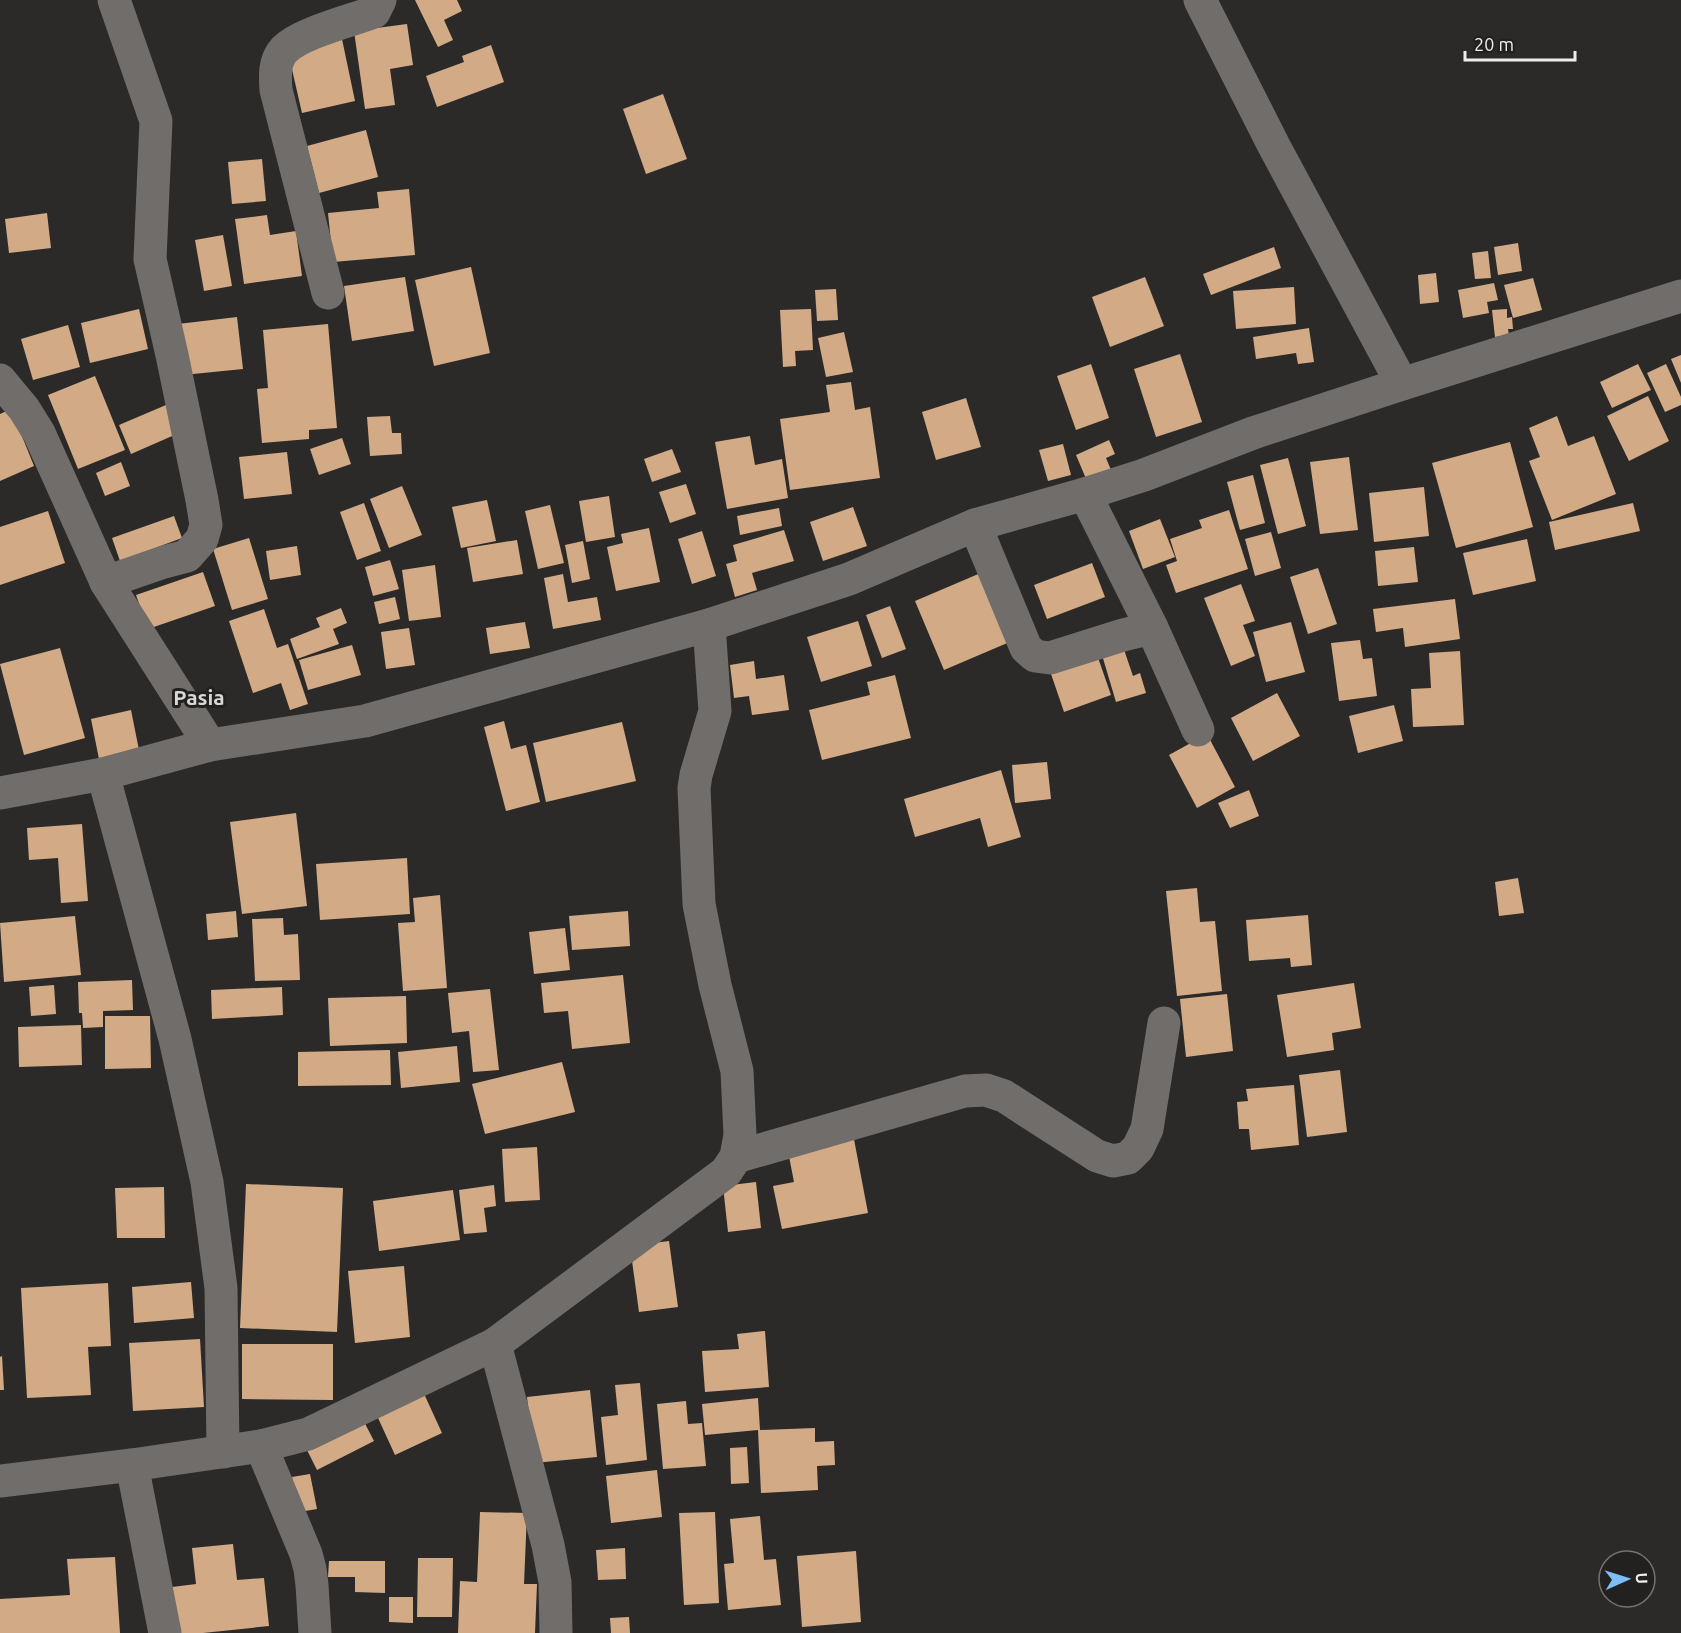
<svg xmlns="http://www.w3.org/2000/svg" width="1681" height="1633" font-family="Ubuntu,sans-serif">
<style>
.building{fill:#d2ab86}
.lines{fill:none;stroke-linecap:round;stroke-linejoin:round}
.minor{stroke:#706d6b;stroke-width:33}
.labels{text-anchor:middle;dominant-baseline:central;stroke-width:6;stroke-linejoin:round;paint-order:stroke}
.quarter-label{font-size:21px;font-weight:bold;fill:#dad8d6;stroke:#22211f}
</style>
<rect width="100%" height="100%" fill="#2c2a29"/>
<g class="building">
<path d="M415,0H457L462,11L444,20L453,40L438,47Z"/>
<path d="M407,24L413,65L390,69L395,105L365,109L354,31Z"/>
<path d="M342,39L355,101L302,113L288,52Z"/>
<path d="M491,45L504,82L437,107L426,76L464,62L462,56Z"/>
<path d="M663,94L687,159L646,174L623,109Z"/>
<path d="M366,130L378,177L319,193L307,146Z"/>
<path d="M262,159L266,201L232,204L228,162Z"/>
<path d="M409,189L415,255L333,262L328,213L379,208L377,192Z"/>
<path d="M47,213L51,248L9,253L5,219Z"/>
<path d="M267,215L270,235L296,231L302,276L244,284L235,219Z"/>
<path d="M223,235L232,286L204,291L195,240Z"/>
<path d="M1518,243L1522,271L1498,275L1494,247Z"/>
<path d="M1274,247L1281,268L1211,295L1203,274Z"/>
<path d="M1488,251L1491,278L1475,279L1472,253Z"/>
<path d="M471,267L490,353L434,366L415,280Z"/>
<path d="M1436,273L1439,302L1420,304L1418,275Z"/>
<path d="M405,277L414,331L352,341L344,286Z"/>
<path d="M1145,277L1164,326L1110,347L1092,297Z"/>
<path d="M1533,278L1542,310L1513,318L1504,285Z"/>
<path d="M1494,283L1498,300L1487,302L1489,313L1463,318L1458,290Z"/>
<path d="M1294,287L1296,324L1236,329L1233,291Z"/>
<path d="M836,289L838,320L817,321L815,290Z"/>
<path d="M139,309L148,349L90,363L81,323Z"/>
<path d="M811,309L813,350L795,351L796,366L783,367L780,310Z"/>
<path d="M1507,309V318L1512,317L1513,329H1508L1509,335L1495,337L1492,310Z"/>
<path d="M237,317L243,369L183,375L178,324Z"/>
<path d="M328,324L337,428L309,430V439L262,443L257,389L268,388L263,330Z"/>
<path d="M68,325L80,367L33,380L21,339Z"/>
<path d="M1309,328L1314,362L1298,364L1296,353L1256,359L1253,337Z"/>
<path d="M844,332L853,372L826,377L818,338Z"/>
<path d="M1180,354L1202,422L1156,437L1134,369Z"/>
<path d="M1681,355V383L1671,359Z"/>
<path d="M1091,364L1109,418L1076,430L1057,376Z"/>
<path d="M1638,364L1651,390L1612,408L1600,382Z"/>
<path d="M1666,364L1681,397V405L1665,412L1647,373Z"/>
<path d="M95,376L125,450L78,469L48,395Z"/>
<path d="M851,382L855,410L870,407L880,478L790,490L780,419L830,412L826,385Z"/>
<path d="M1648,396L1669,441L1629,461L1607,416Z"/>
<path d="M966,398L981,447L936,460L922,412Z"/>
<path d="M166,405L179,433L131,454L119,425Z"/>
<path d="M11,409L34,466L0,481V414Z"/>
<path d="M390,416L392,433H401L402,454L370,456L367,417Z"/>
<path d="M1557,416L1568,446L1594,436L1616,494L1552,520L1529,461L1540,457L1529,428Z"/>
<path d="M750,436L755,465L782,459L788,498L727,509L715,442Z"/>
<path d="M342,438L351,464L319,475L310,449Z"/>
<path d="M1109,440L1115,454L1106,458L1111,470L1087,481L1076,455Z"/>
<path d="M1510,442L1533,527L1456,548L1432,463Z"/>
<path d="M1063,444L1071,475L1048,481L1039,450Z"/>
<path d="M672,449L681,472L652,482L644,459Z"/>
<path d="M287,452L292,494L244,499L239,457Z"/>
<path d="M1349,457L1358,530L1320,534L1310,462Z"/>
<path d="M1288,458L1306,526L1278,534L1260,465Z"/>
<path d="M121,462L130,486L105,496L96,473Z"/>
<path d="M1253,475L1265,523L1240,530L1227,482Z"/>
<path d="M686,484L696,514L670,523L659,492Z"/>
<path d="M402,486L422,535L389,548L370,499Z"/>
<path d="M1424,487L1429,536L1374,542L1369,493Z"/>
<path d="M609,496L615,537L586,542L579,501Z"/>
<path d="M487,500L496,541L461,548L452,507Z"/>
<path d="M364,503L381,551L357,560L340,512Z"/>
<path d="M1633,503L1640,531L1555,550L1549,522Z"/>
<path d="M550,505L564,563L538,569L525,511Z"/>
<path d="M853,507L867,546L823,561L810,522Z"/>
<path d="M779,508L782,526L740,535L737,516Z"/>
<path d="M1229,510L1248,569L1176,593L1166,565L1177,561L1170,539L1202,528L1199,520Z"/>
<path d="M48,511L65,563L0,585V527Z"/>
<path d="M174,516L182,538L120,561L112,538Z"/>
<path d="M1160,519L1175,557L1143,569L1129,531Z"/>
<path d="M649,528L660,582L616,591L607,547L623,543L621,534Z"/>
<path d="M784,530L794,561L752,573L757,590L735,597L726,564L737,561L733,545Z"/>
<path d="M702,531L716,576L692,584L678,539Z"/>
<path d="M1271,532L1281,568L1255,576L1245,539Z"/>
<path d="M249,538L268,599L232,610L213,549Z"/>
<path d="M1527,539L1536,581L1473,595L1463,553Z"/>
<path d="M517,540L523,574L473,582L467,548Z"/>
<path d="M583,541L590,579L572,583L565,545Z"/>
<path d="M297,546L301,575L270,580L266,551Z"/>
<path d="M1414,547L1418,582L1378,586L1375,551Z"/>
<path d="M390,560L399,589L373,596L365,567Z"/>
<path d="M1092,563L1105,597L1047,619L1034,585Z"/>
<path d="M435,565L441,617L409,621L402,570Z"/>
<path d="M1318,568L1337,624L1308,634L1290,577Z"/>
<path d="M203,572L215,606L148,629L136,595Z"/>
<path d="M983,572L1012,641L944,670L915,601Z"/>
<path d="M563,574L568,602L597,597L601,620L553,629L544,578Z"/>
<path d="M1241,584L1255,621L1243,625L1255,656L1231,666L1204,598Z"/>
<path d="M395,597L400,619L379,624L374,602Z"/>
<path d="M1455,599L1460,639L1405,647L1403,628L1376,632L1373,609Z"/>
<path d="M890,606L906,649L882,658L866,615Z"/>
<path d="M341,608L347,623L333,629L339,644L297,659L290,639L320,627L316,618Z"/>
<path d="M264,609L277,648L288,644L308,704L290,710L281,683L253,693L229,621Z"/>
<path d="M858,621L872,666L821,682L807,637Z"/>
<path d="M525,622L530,648L490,654L486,628Z"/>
<path d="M1291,622L1305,672L1266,682L1253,632Z"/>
<path d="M409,628L415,665L386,669L381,632Z"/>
<path d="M1120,638L1133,676L1140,673L1146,693L1116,702L1099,645Z"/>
<path d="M1360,640L1363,659L1372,658L1377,696L1339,701L1331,643Z"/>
<path d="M352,645L361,675L308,690L299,660Z"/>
<path d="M60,648L85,738L24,755L0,664Z"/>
<path d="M1095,649L1111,695L1064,712L1048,665Z"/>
<path d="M1460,651L1464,725L1413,727L1411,689L1431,688L1429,653Z"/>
<path d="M754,661L756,679L784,675L789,710L752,715L749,696L734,698L730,665Z"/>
<path d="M895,675L911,738L822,760L809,710L870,695L867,682Z"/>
<path d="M1277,693L1300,736L1253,761L1231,718Z"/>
<path d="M1394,705L1403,741L1358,753L1349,716Z"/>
<path d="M131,710L139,750L99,759L91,719Z"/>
<path d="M504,721L511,749L526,745L540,802L506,811L484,727Z"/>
<path d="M622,722L636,781L546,802L533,743Z"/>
<path d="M1207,734L1235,787L1197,808L1169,755Z"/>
<path d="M1047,762L1051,799L1015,803L1012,765Z"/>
<path d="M1001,770L1021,837L988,847L980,818L915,837L904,799Z"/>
<path d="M1249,790L1259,816L1230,828L1218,803Z"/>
<path d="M296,813L307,906L242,914L230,822Z"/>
<path d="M82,824L88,901L61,903L58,858L29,860L27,828Z"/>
<path d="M407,858L410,914L320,920L316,864Z"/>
<path d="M1518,878L1524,913L1499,916L1495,882Z"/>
<path d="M1197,888L1200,922L1215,921L1222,991L1177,996L1166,891Z"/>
<path d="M440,895L447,988L403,991L398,923L415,922L413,898Z"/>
<path d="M236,911L238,937L208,940L206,914Z"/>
<path d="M628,911L630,946L572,950L569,916Z"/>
<path d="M1308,915L1312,965L1291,967L1290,958L1249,961L1246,920Z"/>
<path d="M75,916L81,975L4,982L0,923Z"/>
<path d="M283,918L284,935L298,934L300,980L255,981L252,919Z"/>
<path d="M565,928L570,970L534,974L529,932Z"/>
<path d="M623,975L630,1043L572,1049L568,1011L544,1013L541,983Z"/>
<path d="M132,980L133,1010L103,1011V1027L83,1028L82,1013H79L78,982Z"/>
<path d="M1354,983L1361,1028L1332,1033L1334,1050L1287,1057L1277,995Z"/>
<path d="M54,985L56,1014L31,1016L29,987Z"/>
<path d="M282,987L283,1015L212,1019L211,990Z"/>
<path d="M490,989L499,1070L473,1072L469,1031L452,1033L448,993Z"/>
<path d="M1227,994L1233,1051L1186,1057L1180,999Z"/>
<path d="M406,996L407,1043L330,1046L328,998Z"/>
<path d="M105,1016H150L151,1068L105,1069Z"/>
<path d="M81,1025L82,1065L19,1067L18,1027Z"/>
<path d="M457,1046L460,1082L401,1088L398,1052Z"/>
<path d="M390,1050L391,1085L298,1086V1052Z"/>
<path d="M562,1062L575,1112L485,1134L472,1084Z"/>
<path d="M1340,1070L1347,1132L1307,1137L1299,1075Z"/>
<path d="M1294,1085L1299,1145L1251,1150L1249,1129H1239L1237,1102L1248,1101L1246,1089Z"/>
<path d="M853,1134L868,1213L782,1229L773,1186L794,1182L787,1146Z"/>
<path d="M537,1147L540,1200L505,1202L502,1149Z"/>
<path d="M756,1182L761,1228L728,1232L723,1186Z"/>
<path d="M246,1184L343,1188L337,1332L240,1328Z"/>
<path d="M494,1185L496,1206L484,1208L487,1232L464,1234L459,1190Z"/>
<path d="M164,1187L165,1238H117L115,1188Z"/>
<path d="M453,1190L460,1240L379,1251L373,1201Z"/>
<path d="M669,1241L678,1307L639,1312L630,1246Z"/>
<path d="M404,1266L410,1337L355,1343L348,1271Z"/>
<path d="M191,1282L194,1318L134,1323L132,1287Z"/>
<path d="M108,1283L111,1346L88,1347L91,1395L27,1398L21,1288Z"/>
<path d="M765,1331L769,1387L705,1392L702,1351L739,1349L737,1334Z"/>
<path d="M200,1339L204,1407L133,1411L129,1343Z"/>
<path d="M242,1344H333V1400L242,1399Z"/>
<path d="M2,1356L4,1390H0V1357Z"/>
<path d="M640,1383L647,1460L606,1465L601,1417L618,1415L615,1385Z"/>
<path d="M420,1385L442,1433L395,1455L373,1407Z"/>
<path d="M590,1390L597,1457L534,1463L527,1397Z"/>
<path d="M758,1398L760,1430L815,1428V1442L834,1441L835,1465L817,1466L818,1490L761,1493L758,1430L705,1435L702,1404Z"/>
<path d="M686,1401L688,1424L702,1423L706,1466L663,1469L657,1404Z"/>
<path d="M359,1412L374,1441L317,1470L306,1448Z"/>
<path d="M747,1447L749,1483L731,1484L730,1448Z"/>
<path d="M657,1470L662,1517L611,1523L606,1476Z"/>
<path d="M310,1474L317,1509L299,1512L292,1477Z"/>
<path d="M480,1512L527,1513L524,1584H537L535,1633H458L460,1581L477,1582Z"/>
<path d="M715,1512L719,1603L684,1605L679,1513Z"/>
<path d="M760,1516L764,1560L776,1559L781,1605L728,1610L724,1564L734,1563L730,1519Z"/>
<path d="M233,1544L237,1580L264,1578L269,1626L203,1633H176L172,1587L196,1584L192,1548Z"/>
<path d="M625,1548L626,1579L598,1580L596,1550Z"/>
<path d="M856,1551L861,1622L802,1627L797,1556Z"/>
<path d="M115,1557L120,1633H0V1599L70,1595L67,1559Z"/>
<path d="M418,1558H453L452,1617H417Z"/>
<path d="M329,1561H385V1593L355,1592V1577H328Z"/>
<path d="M389,1597H413V1623L389,1622Z"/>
<path d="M629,1617L630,1633H611L610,1618Z"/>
</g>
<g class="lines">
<g class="minor">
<path d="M1200,0L1274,146L1402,384"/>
<path d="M328,293L276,90C275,77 274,61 284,50C301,33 350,21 374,12L380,0"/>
<path d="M0,380L24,409L39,433L106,582L210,745"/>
<path d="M1085,494L1152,628L1198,730"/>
<path d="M975,525L1026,648L1035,656L1050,658L1123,635L1152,628"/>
<path d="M106,582L164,562L187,556L202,539L206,525L202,500L172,355L150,259L156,121L114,0"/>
<path d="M103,774L175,1039L207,1182L221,1288L223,1452"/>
<path d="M0,793L103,774L210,745L365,721L709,625L849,579L975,525L1085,494L1144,475L1253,433L1402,384L1681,296"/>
<path d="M736,1157L965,1091L986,1090L1004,1096L1097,1156L1113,1161L1128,1158L1138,1148L1147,1129L1164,1023"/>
<path d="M495,1344L548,1545L555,1582L556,1633"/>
<path d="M261,1446L306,1554L310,1569L312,1585L315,1633"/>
<path d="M132,1465L165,1633"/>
<path d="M0,1481L132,1465L261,1446L308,1434L495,1344L726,1172L736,1157L740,1135L737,1071L715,985L699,904L694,788L696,775L715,711L709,625"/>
</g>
</g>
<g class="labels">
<g class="quarter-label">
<text x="199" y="697">Pasia</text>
</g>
</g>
<g transform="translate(1627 1579) rotate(87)"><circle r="28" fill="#22211f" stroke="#747371" stroke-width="1.5"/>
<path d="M0-4.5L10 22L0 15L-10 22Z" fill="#7bbef8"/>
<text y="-9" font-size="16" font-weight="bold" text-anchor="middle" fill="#eeedec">U</text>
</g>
<path d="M1465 51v9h110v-9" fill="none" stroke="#eeedec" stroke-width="3"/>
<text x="1474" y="51" font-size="18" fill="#eeedec" stroke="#22211f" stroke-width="4.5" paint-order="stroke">20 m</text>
</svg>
